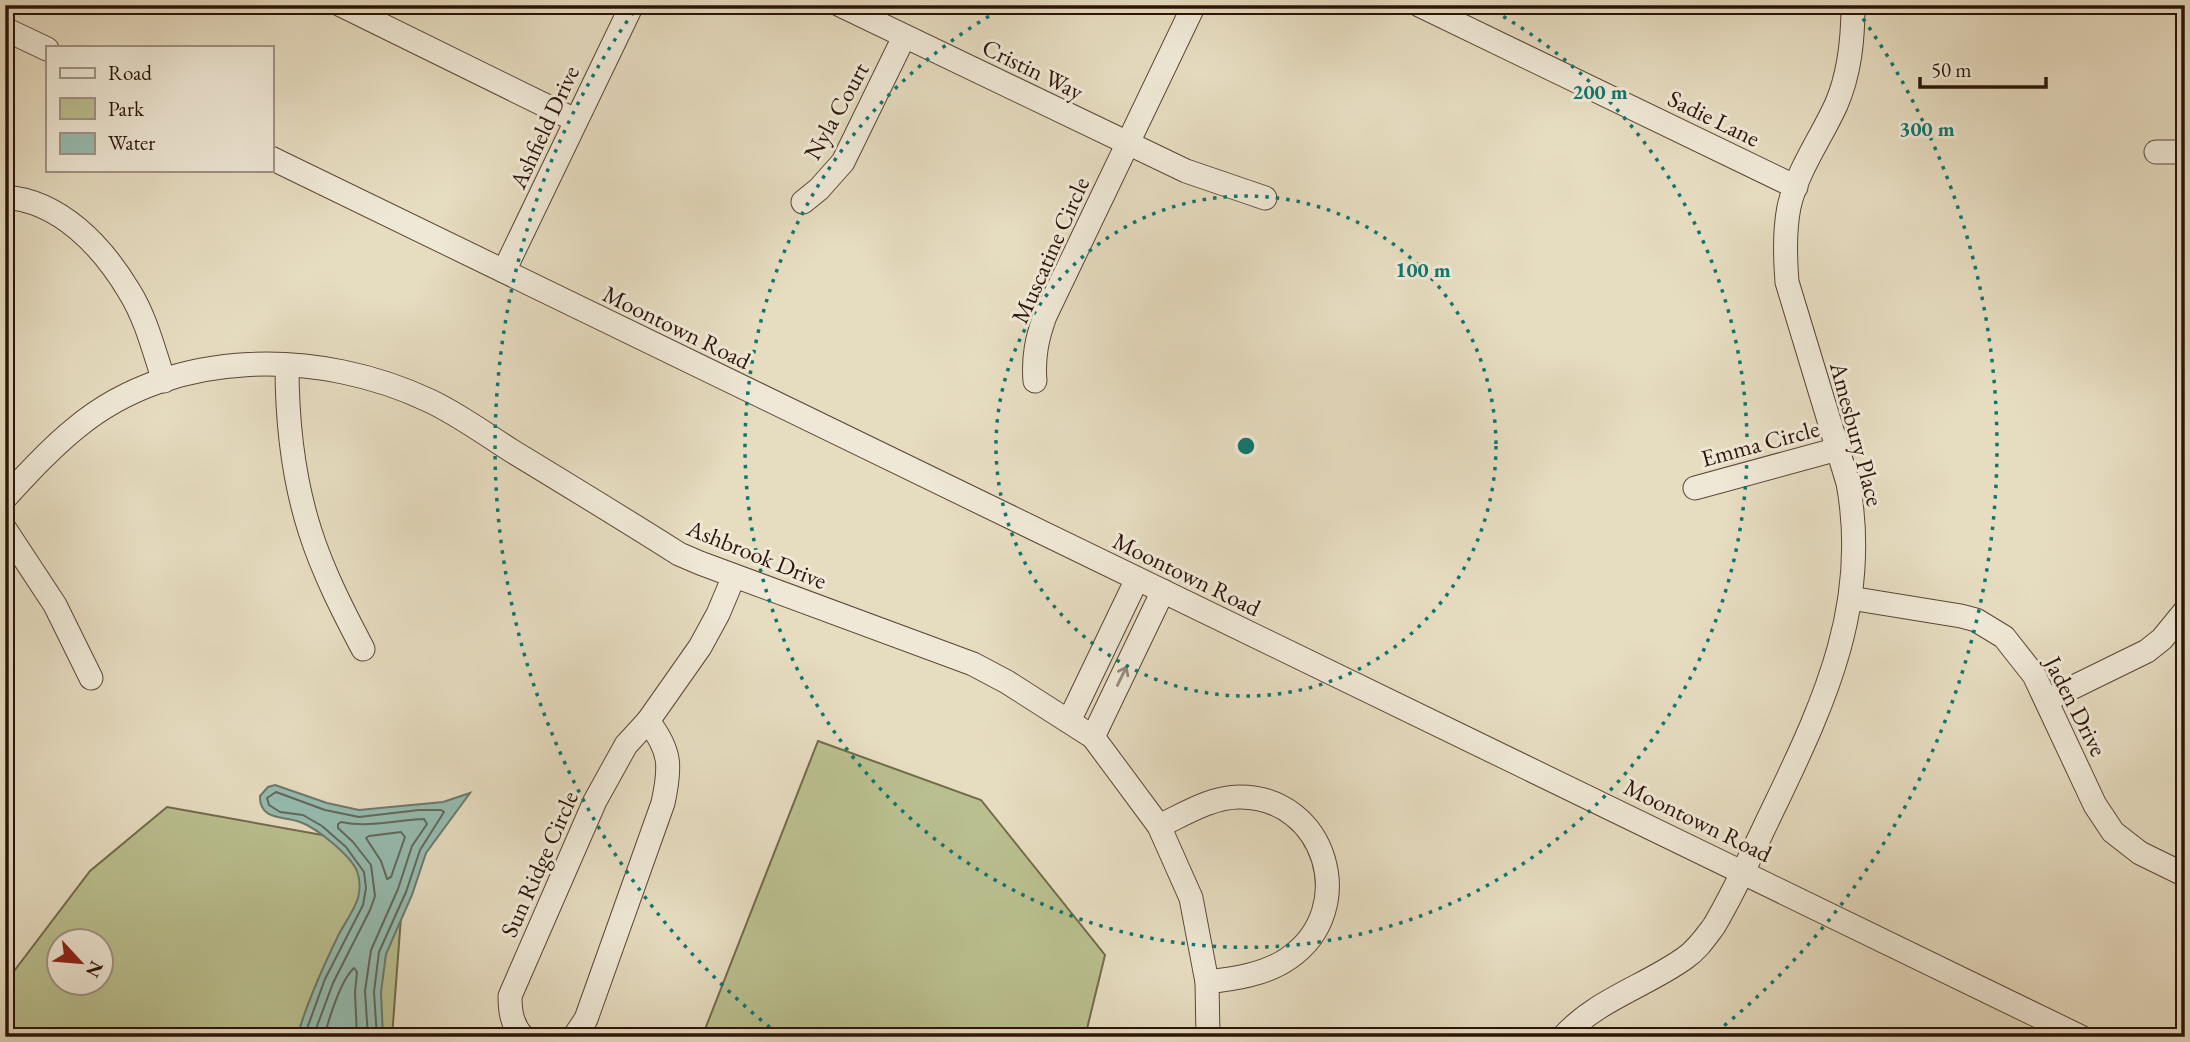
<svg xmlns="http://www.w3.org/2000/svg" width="2190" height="1042" font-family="'EB Garamond',serif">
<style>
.green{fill:#babf8f;stroke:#736a4c;stroke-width:2;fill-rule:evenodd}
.water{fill:#96bcb0;stroke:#6c796d;stroke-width:2}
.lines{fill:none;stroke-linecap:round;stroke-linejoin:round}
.shore{stroke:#61685c;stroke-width:2}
.minor-casing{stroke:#5a4637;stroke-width:25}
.minor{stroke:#efe8d6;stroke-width:23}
.oneway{stroke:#97897a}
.ring{fill:none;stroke:#0f766e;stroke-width:3.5;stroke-dasharray:3.5 7}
.labels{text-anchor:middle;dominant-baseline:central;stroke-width:6;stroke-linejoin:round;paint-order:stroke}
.street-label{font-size:24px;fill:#2c1409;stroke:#efe8d6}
.centre{fill:#0f766e;stroke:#efe8d6;stroke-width:3.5}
.ring-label{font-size:21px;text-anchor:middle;font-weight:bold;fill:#0f766e;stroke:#efe8d6;stroke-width:6;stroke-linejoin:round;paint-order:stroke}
</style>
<rect width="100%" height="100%" fill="#e6dcc0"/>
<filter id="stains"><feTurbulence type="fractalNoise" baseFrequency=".00286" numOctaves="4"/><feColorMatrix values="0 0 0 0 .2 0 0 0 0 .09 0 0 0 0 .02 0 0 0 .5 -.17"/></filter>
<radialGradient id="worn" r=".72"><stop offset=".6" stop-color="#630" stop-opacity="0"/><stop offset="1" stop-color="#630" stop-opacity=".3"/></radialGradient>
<g class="green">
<path d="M818,741L981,800L1105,955L1085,1037H702Z"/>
<path d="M167,807L406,850L392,1037H5V983L90,871ZM60,940H102V982H60Z"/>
</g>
<path class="water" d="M275,785L327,803L359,810L443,802L470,793L426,853L412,895L386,954L381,992L383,1037H297C307,1002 322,969 338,936C344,924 354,911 358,898C360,890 360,879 357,871C350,855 317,828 300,822C285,816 259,821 260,796L268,787Z"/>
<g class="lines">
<g class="shore">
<path d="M401,832L405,837L391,877L387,879L381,861L366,838L369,836Z"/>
<path d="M304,1037L325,979L363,905L366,888L364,872L346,847L322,826L303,815L280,812L269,805L267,798L276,792L325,810L359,817L419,810H441L444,812L420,850L406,892L379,952L374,992L377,1037"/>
<path d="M313,1037L333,983L370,910L375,896L371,865L353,842L338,828V824L341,822C370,828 396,820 424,819L427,824L412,846L398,889L371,950L365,991L368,1037"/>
<path d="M324,1037C329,1019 341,980 354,968L357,972L355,992L357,1037"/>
</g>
<g class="minor-casing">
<g id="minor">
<path d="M341,5L575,120"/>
<path d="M840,5L1186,171L1265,198"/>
<path d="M1419,5L1796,187"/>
<path d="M5,29L47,49"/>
<path d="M2156,152H2185"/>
<path d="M271,158L2081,1037"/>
<path d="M5,197C60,201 102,246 129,291C146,318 154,351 164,381"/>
<path d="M803,202L819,189L843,162L904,37"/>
<path d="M504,271L632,5"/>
<path d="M287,366C287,422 293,478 310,531C323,572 343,611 363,649"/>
<path d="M1035,381C1033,357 1037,338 1045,316L1194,5"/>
<path d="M1695,488L1838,449"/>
<path d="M5,498C28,473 51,448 77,427C174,347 321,349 430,401C458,414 485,434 512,451C568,485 624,519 679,554L700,563L973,664L1007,682L1093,737L1159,826L1191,898L1207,982L1208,1037"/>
<path d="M5,529L55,605L91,678"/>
<path d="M1850,598L1961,616L1976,620L2004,637L2034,675L2095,805L2113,832L2140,853L2185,875"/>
<path d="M2047,700L2147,651L2162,639L2185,611"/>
<path d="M648,721L700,647L718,614L734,576"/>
<path d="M1069,721L1137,579"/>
<path d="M1093,737L1163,591"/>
<path d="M1159,826C1183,815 1211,797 1239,797C1326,796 1360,909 1289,958C1267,974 1234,979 1207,982"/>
<path d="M523,1037C512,1025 510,1012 510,996L595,801L626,745L648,721C671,751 671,766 663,803L586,1019L574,1037"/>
<path d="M1563,1037C1596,1000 1646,986 1685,958C1697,950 1705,938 1714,926C1737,887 1756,844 1776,803C1826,699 1870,602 1848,483L1787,282C1785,257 1784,232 1789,207C1797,171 1821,138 1836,105C1850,73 1853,39 1853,5"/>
</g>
</g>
<use href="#minor" class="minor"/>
</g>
<defs><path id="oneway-shaft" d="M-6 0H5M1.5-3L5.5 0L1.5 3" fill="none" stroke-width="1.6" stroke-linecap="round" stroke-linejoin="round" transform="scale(1.75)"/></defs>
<use class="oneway" href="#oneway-shaft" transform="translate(1122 676) rotate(-64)"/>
<g class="ring">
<circle cx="1246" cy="446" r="250"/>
<path d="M1485 6A501 501 0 1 1 1007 6"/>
<path d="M778 1034A751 751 0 0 1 635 10M1857 10A751 751 0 0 1 1714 1034"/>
</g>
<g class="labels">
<g class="street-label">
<text transform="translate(1033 69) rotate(26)">Cristin Way</text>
<text transform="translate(836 111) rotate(-61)">Nyla Court</text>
<text transform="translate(1714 118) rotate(26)">Sadie Lane</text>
<text transform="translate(544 127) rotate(-65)">Ashfield Drive</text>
<text transform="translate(1050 250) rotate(-66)">Muscatine Circle</text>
<text transform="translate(677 327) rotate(26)">Moontown Road</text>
<text transform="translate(1857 434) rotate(75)">Amesbury Place</text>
<text transform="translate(1760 443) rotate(-15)">Emma Circle</text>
<text transform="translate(757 554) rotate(22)">Ashbrook Drive</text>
<text transform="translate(1187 574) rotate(26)">Moontown Road</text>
<text transform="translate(2076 706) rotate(63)">Jaden Drive</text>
<text transform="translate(1698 820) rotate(26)">Moontown Road</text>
<text transform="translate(539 864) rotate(-66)">Sun Ridge Circle</text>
</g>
</g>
<circle cx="1246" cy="446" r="10" class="centre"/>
<g class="ring-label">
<text x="1600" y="99">200 m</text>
<text x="1927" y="136">300 m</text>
<text x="1423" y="277">100 m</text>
</g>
<rect width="2190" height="1042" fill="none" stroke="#e6dcc0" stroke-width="28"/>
<rect x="7" y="7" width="2176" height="1028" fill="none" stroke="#2c1409" stroke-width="3.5"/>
<rect x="14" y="14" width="2162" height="1014" fill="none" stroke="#2c1409" stroke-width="2"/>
<rect x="46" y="46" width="228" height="126" fill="#efe8d6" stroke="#a19384" stroke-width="2"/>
<rect x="60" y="68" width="35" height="10" fill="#efe8d6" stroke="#a19384" stroke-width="2"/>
<text x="108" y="80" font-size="21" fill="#2c1409">Road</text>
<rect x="60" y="98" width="35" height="21" fill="#babf8f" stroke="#a19384" stroke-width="2"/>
<text x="108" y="116" font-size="21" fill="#2c1409">Park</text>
<rect x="60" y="133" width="35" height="21" fill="#96bcb0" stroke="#a19384" stroke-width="2"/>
<text x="108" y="150" font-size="21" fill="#2c1409">Water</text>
<g transform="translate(80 962) rotate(116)"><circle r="33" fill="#efe8d6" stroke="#a19384" stroke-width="2"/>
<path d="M0-5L12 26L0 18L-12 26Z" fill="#8f2418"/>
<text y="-10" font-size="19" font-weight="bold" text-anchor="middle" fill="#2c1409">N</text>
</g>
<path d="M1920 77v10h126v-10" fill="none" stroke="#2c1409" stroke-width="3.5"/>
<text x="1931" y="77" font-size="21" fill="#2c1409" stroke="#efe8d6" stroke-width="5" paint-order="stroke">50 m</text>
<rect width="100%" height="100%" filter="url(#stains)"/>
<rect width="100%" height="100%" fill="url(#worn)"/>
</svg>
